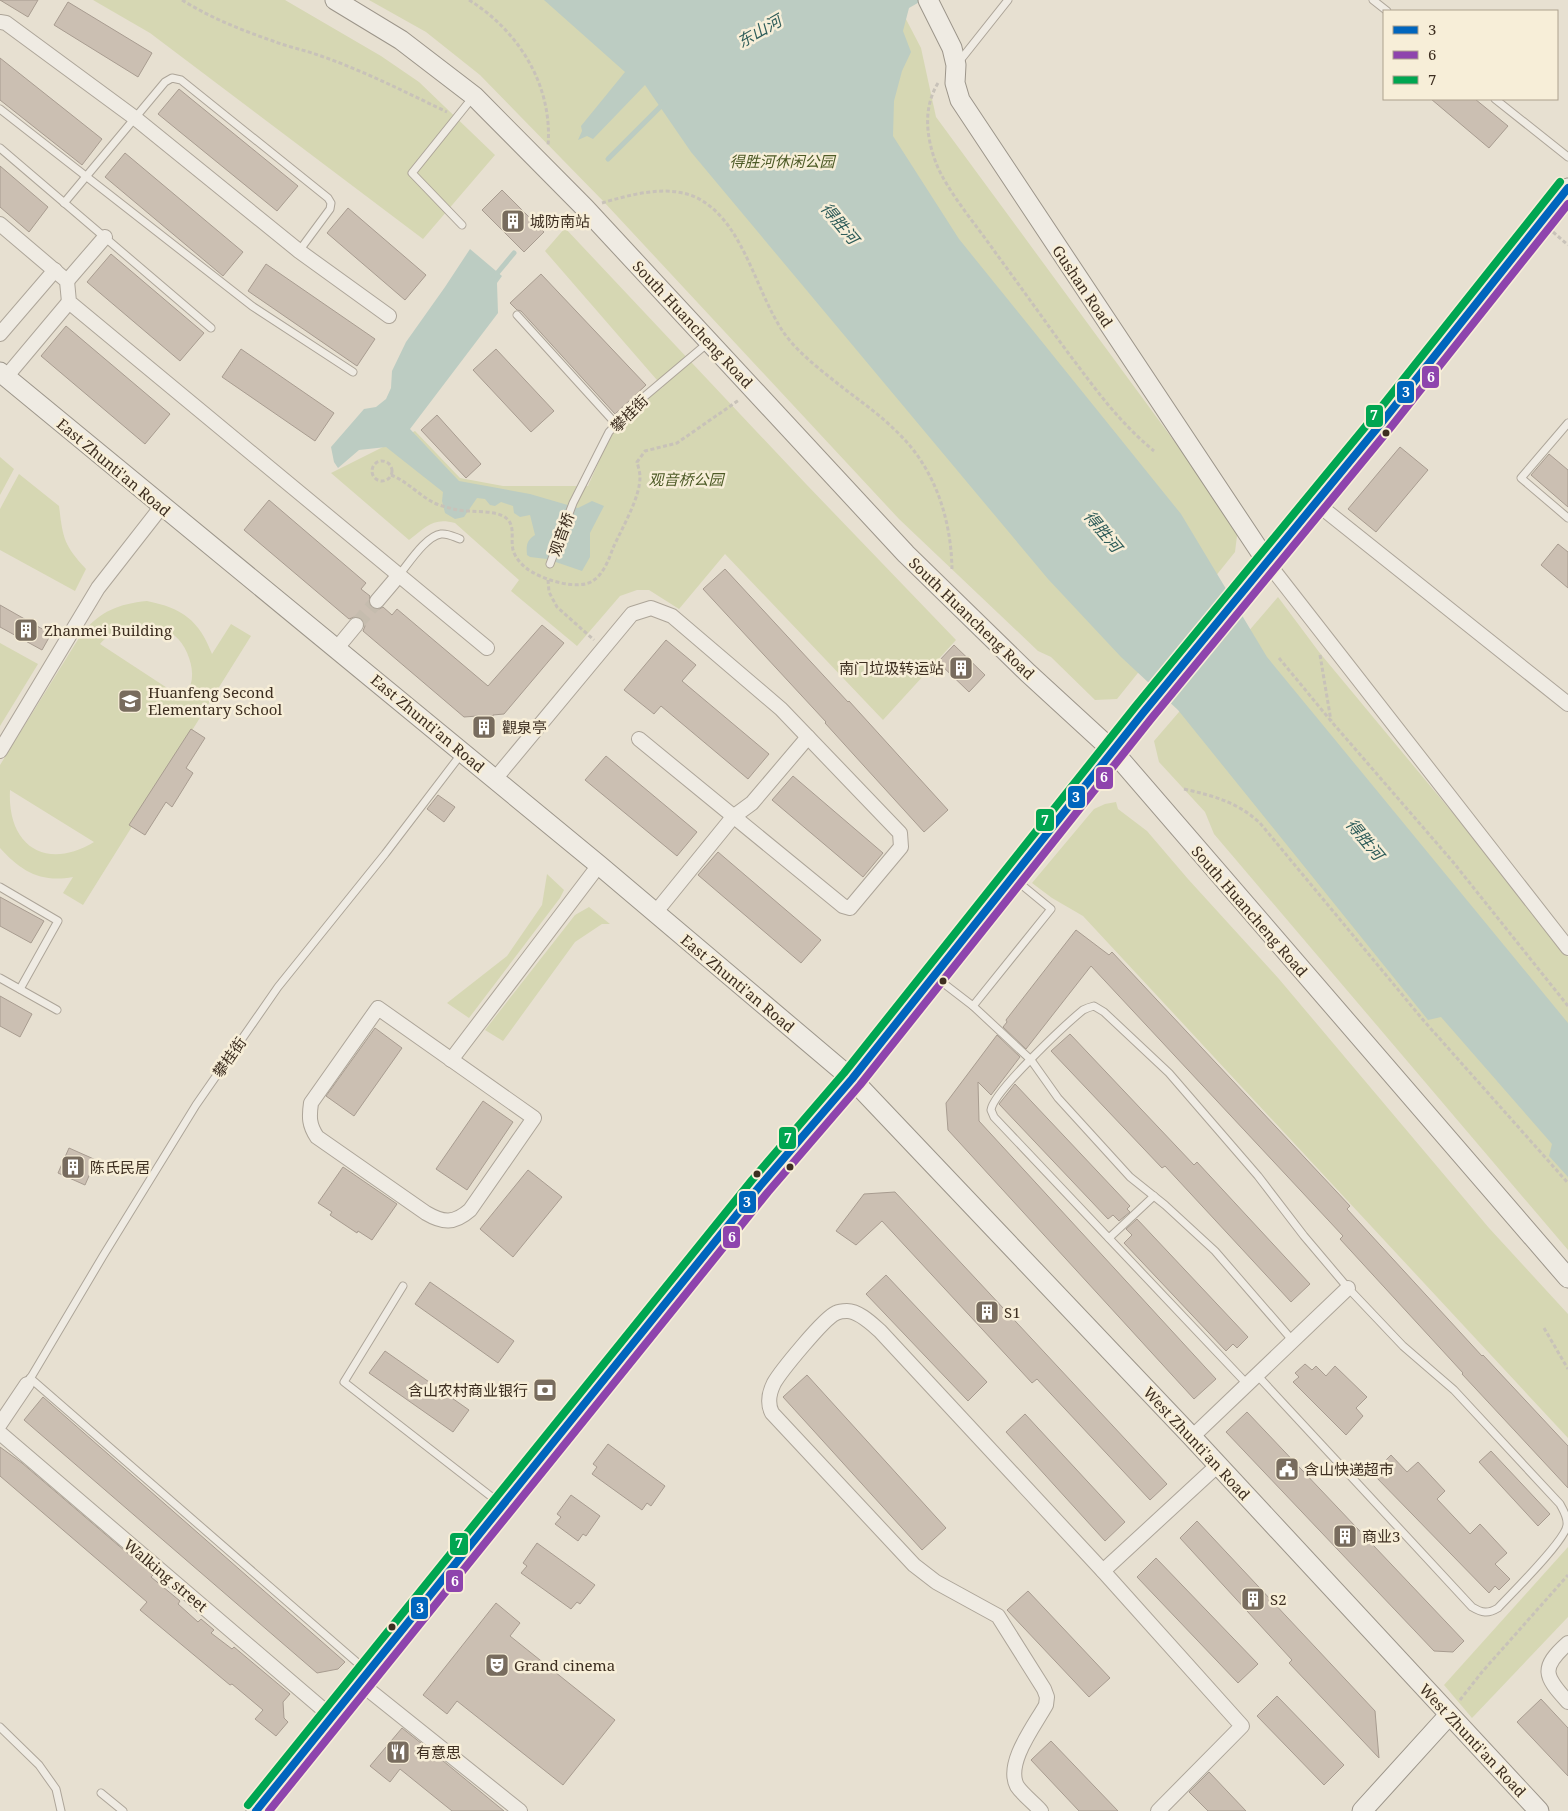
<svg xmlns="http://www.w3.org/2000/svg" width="1568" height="1811" font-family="'Noto Serif','Noto Sans SC',serif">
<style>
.green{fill:#d6d7b3;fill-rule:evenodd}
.water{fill:#bcccc2}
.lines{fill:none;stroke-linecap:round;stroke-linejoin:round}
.stream{stroke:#bcccc2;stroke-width:5}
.building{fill:#cbbfb2;stroke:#a89c90}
.street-tunnel{stroke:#c5bcae;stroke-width:14;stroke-dasharray:14 7;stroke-linecap:butt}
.lane-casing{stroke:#ada599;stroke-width:9}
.street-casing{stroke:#ada599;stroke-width:16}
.secondary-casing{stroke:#9c958a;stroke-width:21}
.path{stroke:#c8c2b9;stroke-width:3;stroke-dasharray:4 2.5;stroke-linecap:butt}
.lane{stroke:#efebe3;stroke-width:7}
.street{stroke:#efebe3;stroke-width:14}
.secondary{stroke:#efebe3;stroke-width:19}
.bus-1-casing{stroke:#f7eed8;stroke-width:11}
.bus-2-casing{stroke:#f7eed8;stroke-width:11}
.bus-3-casing{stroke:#f7eed8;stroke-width:11}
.bus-1{stroke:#0065bd;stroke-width:8}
.bus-2{stroke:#8e44ad;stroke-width:8}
.bus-3{stroke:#00a651;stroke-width:8}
.bus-dot{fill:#3d2e20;stroke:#f7eed8;stroke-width:2}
.labels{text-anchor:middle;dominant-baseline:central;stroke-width:5;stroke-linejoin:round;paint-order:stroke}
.park-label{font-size:15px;font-style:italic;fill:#4d5a26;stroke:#f7eed8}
.poi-label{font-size:15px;fill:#3d2e20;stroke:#f7eed8;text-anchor:start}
.street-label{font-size:15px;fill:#3d2e20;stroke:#f7eed8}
.water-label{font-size:16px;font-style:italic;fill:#2f5d5a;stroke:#f7eed8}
.line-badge{stroke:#f7eed8;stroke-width:2}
.badge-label{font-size:14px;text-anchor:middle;font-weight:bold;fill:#fff}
</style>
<rect width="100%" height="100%" fill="#e7e0d1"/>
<g class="green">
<path d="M93,0H285L381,56L419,82L495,155L423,239L150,33Z"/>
<path d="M369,0H896L921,48L936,117L1238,528L1235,552L1117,699L1095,700L1051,657L1038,651L899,519L604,202L480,75L426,32Z"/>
<path d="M565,228L806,484L956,640L883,720L725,554L679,609L649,590H637L620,596L577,646L511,591L519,580L455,523C433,517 426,527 409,540L331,473L415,431L460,478L503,486H588L610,436L643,402L663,387L545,251Z"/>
<path d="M0,457L14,469L0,495Z"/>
<path d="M19,474L59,506C63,539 64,545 86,569L75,591L0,550V509Z"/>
<path d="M1278,597L1319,652L1456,817L1568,957V1250L1214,834L1205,812L1159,762L1154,741Z"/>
<path d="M147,601C182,608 199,620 212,654L231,624L251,636L83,905L63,893L73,877C40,883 21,871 0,848V765L82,633C101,611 118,604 147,601ZM145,624C156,626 167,629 175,636C185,644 193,663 192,676C192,684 188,691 184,699L100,644C113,629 127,626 145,624ZM10,790L94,842C46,871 7,846 10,790Z"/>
<path d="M0,643L38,664L0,726Z"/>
<path d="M1116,802L1118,809L1147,831L1188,879L1279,979L1489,1228L1568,1314V1438L1083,916L1052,898L1032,883L1094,809L1105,804Z"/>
<path d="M547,874L564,890L560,898L469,1018L447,1003L507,956L542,905Z"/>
<path d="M589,907L610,924H602L575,942L503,1041L485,1030L575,915Z"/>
<path d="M1568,1547V1617L1472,1718L1444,1685Z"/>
</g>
<g class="water">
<path d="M544,0H923L909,8L903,31L911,52L902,71L894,101L893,136L959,239L1181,514L1267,657L1568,1023V1177L1549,1156L1552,1144L1441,1017L1428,1020L1178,710L1121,657L1048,579L691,152L645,85L593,139L587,136L578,140L582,131L581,126L625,72Z"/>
<path d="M470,249L502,276L497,283L498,313L410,429L459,481L530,494L578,508L592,501L604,506L590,533V557L582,571L547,559L530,557L527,555C526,545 527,540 535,535L530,515L520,517L514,513L513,506L501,502L495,506L490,505L485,499L477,498L464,517L455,519L445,513L442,501L443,492L386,447L359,450L338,468L334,462L331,447L364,409L376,407L386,399L391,388L392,371L406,342L445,287Z"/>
</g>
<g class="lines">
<g class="stream">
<path d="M608,159L664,103"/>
<path d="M494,277L514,253"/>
</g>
</g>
<g class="building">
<path d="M0,0H38L28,17Z"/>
<path d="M68,2L152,53L138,77L54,25Z"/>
<path d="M0,58L102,139L82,165L0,100Z"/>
<path d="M179,89L298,186L277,211L158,114Z"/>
<path d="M1431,99H1475L1508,126L1489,148Z"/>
<path d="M125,153L243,252L223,276L105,177Z"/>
<path d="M0,166L48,207L29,232L0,207Z"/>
<path d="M502,190L544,232L524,252L482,210Z"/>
<path d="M348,208L426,275L405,300L327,233Z"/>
<path d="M111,254L204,333L180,361L87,282Z"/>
<path d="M266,264L375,339L357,366L248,291Z"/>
<path d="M541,274L646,385L615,414L521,311L517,310L510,303Z"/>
<path d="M66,326L170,414L145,444L41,356Z"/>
<path d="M241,349L334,413L315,441L222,377Z"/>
<path d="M496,349L554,411L531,432L473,370Z"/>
<path d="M437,415L481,464L466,478L421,430Z"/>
<path d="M1400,447L1428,470L1376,532L1348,509Z"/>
<path d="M1549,454L1568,470V507L1531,475Z"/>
<path d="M269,500L366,583L361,589L370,596L369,603L372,608L379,609L383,607L392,615L397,609L488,686L542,625L564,643L504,714L493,715L491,731L484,735L477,730L478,716L464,717L363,631L365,626L362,619L357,616L349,619L244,530Z"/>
<path d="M1558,544L1568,552V588L1541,565Z"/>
<path d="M725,569L848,702L849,701L948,810L924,832L825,723L826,722L703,589Z"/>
<path d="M0,605L51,634L42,650L0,627Z"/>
<path d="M666,640L696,665L682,681L769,754L748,779L661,706L654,714L624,690Z"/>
<path d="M954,645L985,675L969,692L938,662Z"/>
<path d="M191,729L205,738L186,768L193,773L172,807L166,802L145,835L129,825Z"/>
<path d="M606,756L697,832L677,856L585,780Z"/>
<path d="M793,776L883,853L863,877L772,800Z"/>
<path d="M438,795L455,807L444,822L427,809Z"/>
<path d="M718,852L821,940L801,963L698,875Z"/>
<path d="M0,897L44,921L31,943L0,926Z"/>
<path d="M1076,930L1109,955L1112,952L1350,1206L1347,1209L1482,1356L1483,1355L1568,1446V1488L1462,1374L1463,1373L1340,1239L1343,1236L1091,966L1026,1049L1003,1027L1007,1022L1006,1020Z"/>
<path d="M0,996L32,1014L20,1037L0,1026Z"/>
<path d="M375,1028L402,1048L354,1116L326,1096Z"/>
<path d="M1070,1034L1194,1165L1197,1162L1310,1284L1291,1302L1165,1166L1162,1168L1051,1051Z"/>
<path d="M997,1035L1020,1057L991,1095L978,1082L979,1121L1216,1379L1194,1399L948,1130L946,1103Z"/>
<path d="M1015,1084L1130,1206L1127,1209L1130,1212L1119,1221L1113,1215L1108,1219L999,1104Z"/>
<path d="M483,1101L513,1122L467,1190L436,1169Z"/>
<path d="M69,1148L96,1160L85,1185L58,1173Z"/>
<path d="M343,1167L397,1204L372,1240L358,1231L357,1233L330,1215L332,1212L318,1203Z"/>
<path d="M528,1170L562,1197L513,1257L480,1229Z"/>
<path d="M895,1192L1167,1484L1150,1500L1037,1379L1032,1383L882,1221L856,1245L836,1231L864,1194Z"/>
<path d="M1137,1219L1248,1337L1237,1348L1233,1344L1226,1351L1124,1243L1132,1235L1126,1229Z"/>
<path d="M886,1275L987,1382L968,1401L866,1294Z"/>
<path d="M430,1282L514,1341L498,1363L415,1304Z"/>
<path d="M385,1351L469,1410L453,1432L369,1373Z"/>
<path d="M1305,1364L1312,1370L1316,1366L1326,1376L1335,1366L1367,1397L1356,1408L1363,1416L1346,1435L1293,1382L1299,1377L1295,1373Z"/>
<path d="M807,1375L946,1528L922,1550L783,1397Z"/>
<path d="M43,1397L345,1662L338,1669L317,1673L24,1420Z"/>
<path d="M1247,1412L1464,1641L1453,1652L1434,1651L1226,1432Z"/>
<path d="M1025,1414L1125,1522L1105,1541L1006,1432Z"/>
<path d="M608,1444L665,1486L651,1506L647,1503L642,1510L592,1474L597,1467L593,1464Z"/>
<path d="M0,1447L22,1463L153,1575L151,1577L180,1601L178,1604L198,1622L201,1619L214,1630L211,1633L232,1649L234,1647L290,1694L283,1702L284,1718L288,1722L276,1736L255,1719L263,1710L232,1684L230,1685L140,1610L147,1602L0,1476Z"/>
<path d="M1491,1451L1550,1514L1538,1526L1479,1462Z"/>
<path d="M1391,1455L1407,1472L1418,1462L1445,1491L1437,1499L1470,1534L1480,1524L1507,1553L1495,1564L1510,1579L1499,1590L1495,1586L1489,1593L1375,1476L1383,1468L1381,1465Z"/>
<path d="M571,1495L600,1516L586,1536L583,1534L578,1541L555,1524L561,1517L557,1514Z"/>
<path d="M1197,1521L1375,1711L1379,1758L1289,1663L1292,1660L1180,1538Z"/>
<path d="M537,1543L595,1585L580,1604L577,1602L571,1609L521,1573L527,1566L523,1563Z"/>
<path d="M1156,1558L1258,1664L1238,1683L1137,1577Z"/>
<path d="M1028,1591L1110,1678L1089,1697L1007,1610Z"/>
<path d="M496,1603L520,1623L510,1636L615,1720L563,1785L457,1701L447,1714L423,1695Z"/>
<path d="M1277,1696L1344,1765L1324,1785L1257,1716Z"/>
<path d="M1541,1699L1568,1728V1776L1517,1722Z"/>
<path d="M402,1728L431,1751L504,1811H452L400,1769L390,1782L370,1766Z"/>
<path d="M1051,1741L1118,1811H1079L1031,1760Z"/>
<path d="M1209,1772L1246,1811H1208L1189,1792Z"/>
</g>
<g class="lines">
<path class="street-tunnel" d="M356,625L377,601"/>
<g class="lane-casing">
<g id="lane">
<path d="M1373,0L1387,11"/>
<path d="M958,63L1008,0"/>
<path d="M1495,99L1568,157"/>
<path d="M0,109L252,306L353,372"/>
<path d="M0,148L211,328"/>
<path d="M64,203L165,82L172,78L181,80L328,198L331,203L330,209L299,251"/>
<path d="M462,225L412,173L473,97"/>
<path d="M517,315L616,424"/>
<path d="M1568,423L1521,478L1568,518"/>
<path d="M550,564L573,503L609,432L632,407L709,342"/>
<path d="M399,575C409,563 426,536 441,534C448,533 454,537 460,539"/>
<path d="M0,887L58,921L20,989"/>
<path d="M934,976L973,1006L1051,909L1012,877"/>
<path d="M0,978L57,1010"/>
<path d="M973,1006L1031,1060L1058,1098L1130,1177L1165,1205L1215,1251L1293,1341"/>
<path d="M1109,1238L1154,1196"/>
<path d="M403,1286L344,1382L502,1505"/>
<path d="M30,1378L368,1672"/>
<path d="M27,1384L103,1256L196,1105L278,987L385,854L462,753"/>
<path d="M1248,1385L994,1117L991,1110C993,1092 1066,1024 1083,1010C1087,1008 1090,1007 1094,1006L1104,1012L1169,1073L1258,1176L1304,1236L1348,1288L1403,1346L1454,1390L1560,1504C1563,1510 1568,1517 1567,1525C1566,1540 1511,1594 1498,1608C1488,1614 1482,1613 1472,1607L1257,1375"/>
<path d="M0,1727L39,1765L56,1789L61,1811"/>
<path d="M101,1793L123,1811"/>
</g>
</g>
<g class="street-casing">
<g id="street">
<path d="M0,22L6,23L135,118L299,251L389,316"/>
<path d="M0,224L67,281L69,302L487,648"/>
<path d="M67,281L105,237"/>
<path d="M0,334L55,270"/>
<path d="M6,377L69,302"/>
<path d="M1316,503L1568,704"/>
<path d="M1267,562L1568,948"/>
<path d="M377,601L399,575"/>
<path d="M337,648L356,625"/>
<path d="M0,751L98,588L162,506"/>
<path d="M495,779L632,614L651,608L672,616L781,709L900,833L901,847L850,908L843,906L639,739"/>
<path d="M655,913L733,817L752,803L808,737"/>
<path d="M378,1008L534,1118L470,1210C454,1224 443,1223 426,1213L317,1137C309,1125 309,1117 311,1103Z"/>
<path d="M451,1060L599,865"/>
<path d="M0,1424L27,1384"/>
<path d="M0,1433L332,1717"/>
<path d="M1192,1437L1348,1288"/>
<path d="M1103,1571L1218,1465"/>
<path d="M1568,1643C1540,1668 1544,1676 1568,1702"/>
<path d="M360,1683L520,1811"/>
<path d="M1041,1811C1034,1803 1023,1795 1017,1786C1005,1763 1035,1725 1046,1705L1047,1697L1044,1689L998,1616L936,1582L914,1565L772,1413C767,1403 769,1393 774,1383C781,1371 824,1318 836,1313C838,1312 844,1311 847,1311C859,1311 872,1324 880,1331L1103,1571L1242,1726L1158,1811"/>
</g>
</g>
<g class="secondary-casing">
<g id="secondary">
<path d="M335,0L401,40L474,96L585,208L906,554L1028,673L1113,751L1568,1278"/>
<path d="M928,0L952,48L956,65L955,83L960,100L1267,562"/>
<path d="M0,372L599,865L852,1079L1192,1437L1539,1811"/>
<path d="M256,1811L760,1186L852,1079L1143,713L1383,421L1568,188"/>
<path d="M1362,1811L1449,1715"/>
</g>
</g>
<g class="path">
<path d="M182,0C211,18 241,30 273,41C288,47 305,50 321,56C364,71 405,92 447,112"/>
<path d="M469,0C519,31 553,86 548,146"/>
<path d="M938,83C923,108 926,136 936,163C947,191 977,226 995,252C1020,286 1044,320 1069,354C1097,391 1118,421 1154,451"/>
<path d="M602,203C632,194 672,183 701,200C745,226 756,293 784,333C799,354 822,371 842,387C860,401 879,414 895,430C934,466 951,517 952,569"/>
<path d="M1553,232L1568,245"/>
<circle cx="382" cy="471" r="10"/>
<path d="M391,475C409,482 421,498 439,505C449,508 459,511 469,511C480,512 493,511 503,516C517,524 510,537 513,550C515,557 521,564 526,568C540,579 579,592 594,580C604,573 609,559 613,548C622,528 640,498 640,477C640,472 638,466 637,462L645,451L677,443L739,400"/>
<path d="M548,580L549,592L557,607L594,640"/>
<path d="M1320,655L1331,721"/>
<path d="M1279,658L1331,721L1453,862L1568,1006"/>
<path d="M1184,789C1214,796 1237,802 1260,823L1424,1021L1568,1183"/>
<path d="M1544,1328L1568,1369"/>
<path d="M1460,1700L1482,1672L1568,1575"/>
</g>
<use href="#lane" class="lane"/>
<use href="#street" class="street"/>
<use href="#secondary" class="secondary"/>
<g class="bus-1-casing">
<path id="bus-1" d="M256,1811L760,1186L852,1079L1143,713L1383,421L1568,188"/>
</g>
<g class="bus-2-casing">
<path id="bus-2" d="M269,1811L768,1192L860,1085L1151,719L1391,427L1568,204"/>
</g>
<g class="bus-3-casing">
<path id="bus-3" d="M248,1805L752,1180L844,1073L1135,707L1375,415L1560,182"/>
</g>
<use href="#bus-1" class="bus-1"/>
<use href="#bus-2" class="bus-2"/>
<use href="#bus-3" class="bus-3"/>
</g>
<defs>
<g id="building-square" transform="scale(1.25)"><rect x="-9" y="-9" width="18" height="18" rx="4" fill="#786c5e" stroke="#f7eed8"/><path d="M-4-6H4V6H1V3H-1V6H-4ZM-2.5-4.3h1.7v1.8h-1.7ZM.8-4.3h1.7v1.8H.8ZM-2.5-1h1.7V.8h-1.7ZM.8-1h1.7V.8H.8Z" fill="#fff"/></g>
<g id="school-square" transform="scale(1.25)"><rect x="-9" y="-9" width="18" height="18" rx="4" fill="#786c5e" stroke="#f7eed8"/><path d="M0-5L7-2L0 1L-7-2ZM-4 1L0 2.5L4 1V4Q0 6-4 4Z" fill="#fff"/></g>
<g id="bank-square" transform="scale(1.25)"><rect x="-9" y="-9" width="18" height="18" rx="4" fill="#786c5e" stroke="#f7eed8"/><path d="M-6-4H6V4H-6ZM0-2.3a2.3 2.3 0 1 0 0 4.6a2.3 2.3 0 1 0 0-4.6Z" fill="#fff"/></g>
<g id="civic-square" transform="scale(1.25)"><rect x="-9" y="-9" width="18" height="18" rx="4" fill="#786c5e" stroke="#f7eed8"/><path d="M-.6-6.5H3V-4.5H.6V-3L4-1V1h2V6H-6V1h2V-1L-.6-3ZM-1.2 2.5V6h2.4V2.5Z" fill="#fff"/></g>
<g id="theatre-square" transform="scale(1.25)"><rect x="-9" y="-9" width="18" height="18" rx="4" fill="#786c5e" stroke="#f7eed8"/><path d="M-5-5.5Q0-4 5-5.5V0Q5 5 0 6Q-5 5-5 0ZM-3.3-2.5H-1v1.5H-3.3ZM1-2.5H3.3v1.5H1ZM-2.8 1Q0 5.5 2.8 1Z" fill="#fff"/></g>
<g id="restaurant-square" transform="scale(1.25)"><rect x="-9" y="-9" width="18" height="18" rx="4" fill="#786c5e" stroke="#f7eed8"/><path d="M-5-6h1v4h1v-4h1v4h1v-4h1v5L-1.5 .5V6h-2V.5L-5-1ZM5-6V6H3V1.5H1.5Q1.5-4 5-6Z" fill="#fff"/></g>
</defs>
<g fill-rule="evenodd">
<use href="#building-square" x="513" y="221"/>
<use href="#building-square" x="26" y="630"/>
<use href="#building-square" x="961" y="668"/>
<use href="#school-square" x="130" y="701"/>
<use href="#building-square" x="484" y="727"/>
<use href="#building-square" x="73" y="1167"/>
<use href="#building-square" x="987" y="1312"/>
<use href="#bank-square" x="545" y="1390"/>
<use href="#civic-square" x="1287" y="1469"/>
<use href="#building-square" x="1345" y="1536"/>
<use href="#building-square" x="1253" y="1599"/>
<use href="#theatre-square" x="497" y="1665"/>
<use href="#restaurant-square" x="398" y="1752"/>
</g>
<g class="bus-dot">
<circle cx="1386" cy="433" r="4.5"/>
<circle cx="943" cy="981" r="4.5"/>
<circle cx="790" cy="1167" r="4.5"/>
<circle cx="757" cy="1174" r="4.5"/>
<circle cx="392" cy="1627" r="4.5"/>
</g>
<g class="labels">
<g class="park-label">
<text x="782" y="161">得胜河休闲公园</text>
<text x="686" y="479">观音桥公园</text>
</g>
<g class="poi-label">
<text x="530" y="221">城防南站</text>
<text x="44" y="630">Zhanmei Building</text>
<text x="944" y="668" text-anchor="end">南门垃圾转运站</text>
<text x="148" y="692">Huanfeng Second<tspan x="148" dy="17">Elementary School</tspan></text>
<text x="502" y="727">觀泉亭</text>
<text x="90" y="1167">陈氏民居</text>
<text x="1004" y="1312">S1</text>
<text x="528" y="1390" text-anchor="end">含山农村商业银行</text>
<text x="1304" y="1469">含山快递超市</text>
<text x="1362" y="1536">商业3</text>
<text x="1270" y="1599">S2</text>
<text x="514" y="1665">Grand cinema</text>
<text x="416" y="1752">有意思</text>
</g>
<g class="street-label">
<text transform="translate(1083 286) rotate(56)">Gushan Road</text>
<text transform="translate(693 324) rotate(47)">South Huancheng Road</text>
<text transform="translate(629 413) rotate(-45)">攀桂街</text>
<text transform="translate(114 467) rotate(40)">East Zhunti'an Road</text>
<text transform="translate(561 534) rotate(-70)">观音桥</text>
<text transform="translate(972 618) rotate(44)">South Huancheng Road</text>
<text transform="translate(428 723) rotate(40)">East Zhunti'an Road</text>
<text transform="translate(1250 911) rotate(49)">South Huancheng Road</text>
<text transform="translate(738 983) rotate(40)">East Zhunti'an Road</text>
<text transform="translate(229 1057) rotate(-55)">攀桂街</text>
<text transform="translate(1197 1443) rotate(47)">West Zhunti'an Road</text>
<text transform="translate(166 1575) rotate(40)">Walking street</text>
<text transform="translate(1473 1740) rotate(47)">West Zhunti'an Road</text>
</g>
<g class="water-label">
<text transform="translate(759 31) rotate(-30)">东山河</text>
<text transform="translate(840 223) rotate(50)">得胜河</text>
<text transform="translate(1103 531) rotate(50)">得胜河</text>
<text transform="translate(1365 839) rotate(50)">得胜河</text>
</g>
</g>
<g class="line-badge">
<rect x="1421" y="365" width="19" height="24" rx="5" fill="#8e44ad"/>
<rect x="1396" y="380" width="19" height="24" rx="5" fill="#0065bd"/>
<rect x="1365" y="404" width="19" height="24" rx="5" fill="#00a651"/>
<rect x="1095" y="766" width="19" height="24" rx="5" fill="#8e44ad"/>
<rect x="1067" y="785" width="19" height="24" rx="5" fill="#0065bd"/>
<rect x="1035" y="808" width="20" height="24" rx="5" fill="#00a651"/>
<rect x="778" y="1126" width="19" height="24" rx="5" fill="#00a651"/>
<rect x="738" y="1190" width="19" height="24" rx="5" fill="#0065bd"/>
<rect x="722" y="1225" width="19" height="24" rx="5" fill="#8e44ad"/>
<rect x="449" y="1532" width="20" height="24" rx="5" fill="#00a651"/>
<rect x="445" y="1569" width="19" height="24" rx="5" fill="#8e44ad"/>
<rect x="410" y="1596" width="19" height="24" rx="5" fill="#0065bd"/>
</g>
<g class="badge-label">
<text x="1431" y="382">6</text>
<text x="1406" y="397">3</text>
<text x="1374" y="420">7</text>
<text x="1104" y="782">6</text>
<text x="1076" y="802">3</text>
<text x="1045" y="825">7</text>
<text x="788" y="1143">7</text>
<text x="747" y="1207">3</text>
<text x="732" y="1242">6</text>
<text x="459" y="1548">7</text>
<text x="455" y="1586">6</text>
<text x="420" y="1613">3</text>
</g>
<rect x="1383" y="10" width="175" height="90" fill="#f7eed8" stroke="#ada18e"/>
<rect x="1393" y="26" width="25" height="8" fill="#0065bd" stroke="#ada18e"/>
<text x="1428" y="35" font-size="15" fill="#3d2e20">3</text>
<rect x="1393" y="51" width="25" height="8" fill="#8e44ad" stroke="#ada18e"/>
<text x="1428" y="60" font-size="15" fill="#3d2e20">6</text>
<rect x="1393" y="76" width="25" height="8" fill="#00a651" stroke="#ada18e"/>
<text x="1428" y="85" font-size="15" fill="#3d2e20">7</text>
</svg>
